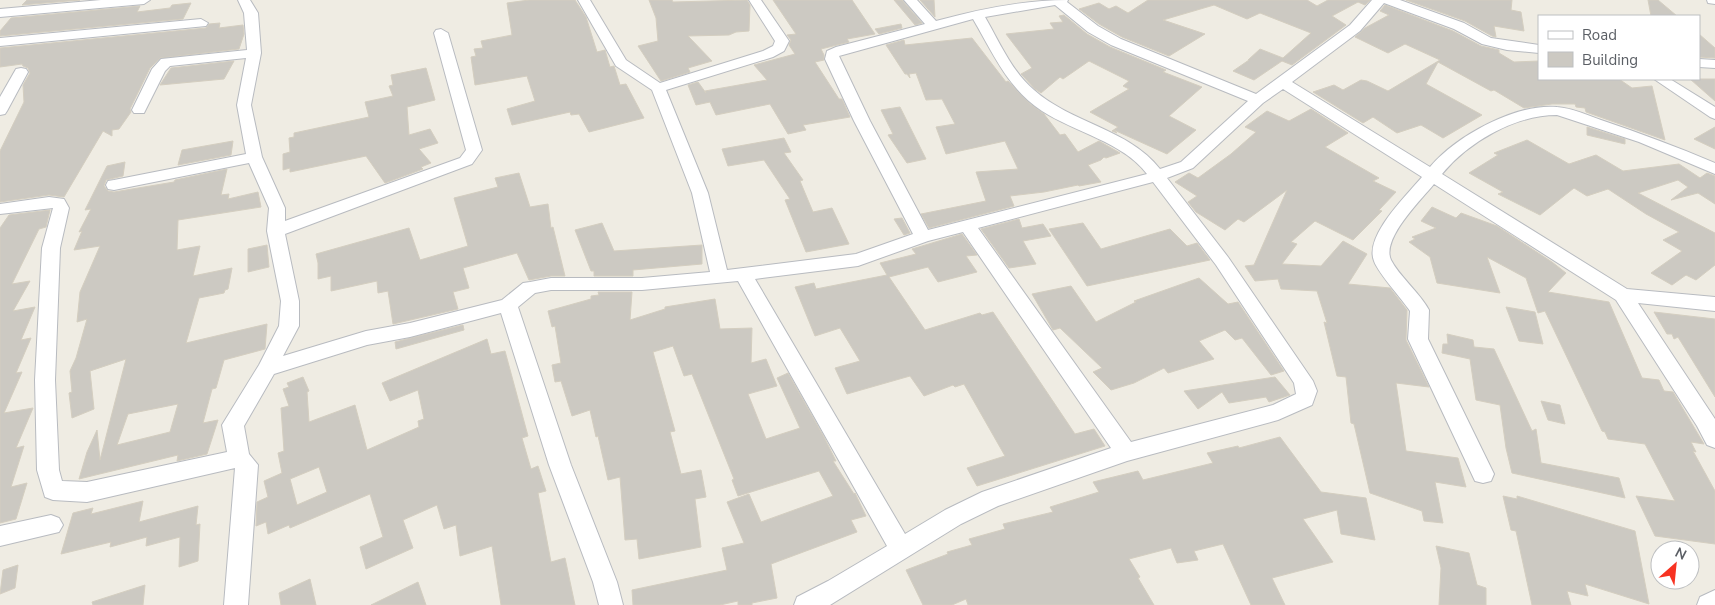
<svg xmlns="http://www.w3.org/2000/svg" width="1715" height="605" font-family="'Nunito Sans',sans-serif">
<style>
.building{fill:#ccc9c2;stroke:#d4cec0;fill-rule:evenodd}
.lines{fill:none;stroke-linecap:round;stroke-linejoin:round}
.minor-casing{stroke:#b8bbc0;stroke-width:2}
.minor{fill:#fff;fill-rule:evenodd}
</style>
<rect width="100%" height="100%" fill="#efece3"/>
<g class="building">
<path d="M27,0H80L22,5Z"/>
<path d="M529,0H575L586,17L597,52L605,50L610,67L614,66L620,85L626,84L644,118L589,132L579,114L571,115L570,112L512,125L507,109L535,101L527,76L475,85L471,57L476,56L474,49L483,48L481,41L512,35L507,3Z"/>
<path d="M649,0H672L673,2L747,0L750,5L749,31L736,32L729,35L688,36L712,61L688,68L690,72L661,81L638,46L658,41L656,18Z"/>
<path d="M773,0H852L875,34L847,39L849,42L821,49L824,55V60L815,62L839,99H842L850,117L803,125L806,130L788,134L770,104L716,115L710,102L696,105L688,85L698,82L706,93L705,91L767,80L754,65L795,54L789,45L791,40L787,35L796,34Z"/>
<path d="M894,0H902L922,23L915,25Z"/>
<path d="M920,0H934L935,17Z"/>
<path d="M1148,0H1307L1317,6L1328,0H1370L1365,5L1358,2L1332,16L1346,25L1292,65L1282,61L1254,80L1233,71L1249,60H1248L1260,49L1283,58L1311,33L1260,13L1247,19L1214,5L1163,20L1205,34L1169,56L1122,37L1099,24L1079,9L1099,3L1109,9L1116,6L1128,13Z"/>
<path d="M1406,0H1512L1511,10L1521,12L1524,31L1494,26L1496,37L1492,36L1465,21Z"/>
<path d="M1648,0H1658L1677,16H1651Z"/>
<path d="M191,3L183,19L0,36V31L11,18L140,6L137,12L170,8L172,5Z"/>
<path d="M1385,5L1453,31L1481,46L1499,50V53L1514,62L1539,61V79H1619L1632,88L1652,86L1665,140L1586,112L1585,108L1576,107L1575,104H1552L1524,108L1494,90L1491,91L1438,62L1426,84L1482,115L1443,138L1421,125L1397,133L1373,117L1363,123L1313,92L1334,85L1343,90L1361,80L1367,81L1388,91L1440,60L1405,44L1388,53L1355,37L1365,28L1389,15L1380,11Z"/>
<path d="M1064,15L1087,34L1110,47L1166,70L1163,72L1202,87L1169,116L1196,130L1167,154L1114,130L1117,133L1112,131L1118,127L1090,112L1129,89L1123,86L1129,81L1089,61L1063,79L1060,77L1041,93L1035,89L1021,74L1032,68L1006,34L1054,29L1050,23L1063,22L1059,16Z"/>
<path d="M220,23L219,28L243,25L244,34L239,49L160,58L150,68L130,109L131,112L119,129L112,130V136L103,131L64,197L49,195L0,202V151L24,102L23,85L30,73L28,68L23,66L22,64L0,67V48L206,28L209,24Z"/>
<path d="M901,24L902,28L879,34L875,29Z"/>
<path d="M1699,34L1715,48V58L1699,57Z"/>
<path d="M972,38L1006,82L1008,81L1029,103L1044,114L1060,135L1065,134L1078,152L1099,141L1120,153L1106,158L1104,157L1101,160L1088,165L1101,182L1079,186L1078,185L1044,192L1010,196L1014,206L929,228L921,214L986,201L976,172L1018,169L1005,141L946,154L936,127L955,124L942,99L926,100L916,73L909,74L910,78L907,74H905L886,45L904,40L905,45Z"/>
<path d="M234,61L224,79L160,85L171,68Z"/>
<path d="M426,68L435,100L407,107L409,135L430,129L438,143L419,149L431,163L421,167L423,169L385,183L366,156L290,172V168L283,170V154L290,152L289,138L294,137V133L369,117L365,102L393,96L389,86L393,85L391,75Z"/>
<path d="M1690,79H1715V101Z"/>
<path d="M900,107L926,159L907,163L888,135L893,134L881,110Z"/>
<path d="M1311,109L1348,133L1325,147L1379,178L1373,181L1396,192L1379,210L1382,211L1353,240L1315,221L1291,242L1297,244L1282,264L1321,266L1343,241L1367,254L1348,284L1390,288L1407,310L1406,340L1429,387L1396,383L1406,451L1458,458L1466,487L1435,482L1443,523L1424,521L1422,511L1370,493L1354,424L1351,423L1346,377L1337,376L1324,322L1327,323L1317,291L1281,289L1278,279L1255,281L1245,266L1254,265L1287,190L1244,222L1238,219L1225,230L1196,212L1188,202L1197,196L1175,182L1189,173L1198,178L1231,154L1256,132L1245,127L1267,111L1289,121Z"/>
<path d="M1587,127L1625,139V144L1587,135Z"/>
<path d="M1715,127V149L1694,139Z"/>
<path d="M784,138L791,152L784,153L803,180L800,181L813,212L832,208L849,244L806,252L785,200L790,199L764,160L728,166L722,149Z"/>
<path d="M1527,140L1569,164L1596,155L1623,171L1679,164L1700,178L1707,173L1715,176V204L1698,193L1671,200L1688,187L1678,180L1638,193L1715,233V265L1696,280L1686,275L1672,285L1651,273L1682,251L1663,240L1679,232L1646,214L1608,189L1587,196L1574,188L1540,215L1498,194L1503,192L1469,173L1498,155L1494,153Z"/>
<path d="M233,141L231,155L178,165L182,150Z"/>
<path d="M125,162L123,176L106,180L104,186L108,191L114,192L174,182L175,180L227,169L221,195L229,194L228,199L258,192L261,207L178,220L177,250L200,246L193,276L232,268L228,289L225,290L224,293L199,298L186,343L267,324L265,349L224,360L216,388L212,389L203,423L218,420L207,454L177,461L178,455L79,479L87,452L97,430L100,460L126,359L90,371L94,409L72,418L69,393L72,392L70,371L76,358L87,319L77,322L80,292L100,246L74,250L82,231L79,232L91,209L85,210L107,166ZM178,404L170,432L117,445L128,414Z"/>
<path d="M519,173L530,207L548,204L551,228L553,227L565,276H551L529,280L517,253L463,268L469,288L453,292L458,309L393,324L388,291L378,293L377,281L331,291V276L318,279V263L316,254L409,228L420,260L468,246L454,198L498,187L495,178Z"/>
<path d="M1432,207L1456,218L1461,213L1497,226L1552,262L1566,273L1548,292L1609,302L1642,378L1659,380L1664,391L1673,392L1704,444L1691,442L1696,452L1693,451L1715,491V544L1655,536L1636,496L1675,501L1645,444L1608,439L1605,432L1602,431L1545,311L1538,313L1526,278L1487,257L1500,293L1437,283L1430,257L1409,242L1415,239L1412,237L1436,228L1421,221Z"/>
<path d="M50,210L46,227L39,229L12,284L30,281L13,311L35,307L21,340L31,338L16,373L22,372L4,413L33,408L16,448L24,446L11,487L27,483L16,519L0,523V228L9,215Z"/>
<path d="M902,218L910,233L904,235L894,219Z"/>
<path d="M1019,219L1022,228L1043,224L1051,236L1023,241L1036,264L1009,268L981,229Z"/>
<path d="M602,223L614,251L702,245V264L633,270V276H594V271H591L575,230Z"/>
<path d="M1083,223L1101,249L1170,229L1187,246L1197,243L1210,260L1087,286L1049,229Z"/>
<path d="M962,234L977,255L966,256L977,272L938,282L928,267L889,277L925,330L980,313L982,315L993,312L1075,434L1094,429L1105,446L977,486L967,468L1005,456L964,384L955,387L953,385L924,396L910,376L847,394L835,368L860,361L840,328L815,336L795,287L814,283L816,289L887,275L880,263L916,254L912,249Z"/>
<path d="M267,245L269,267L248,272V249Z"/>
<path d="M1199,278L1228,304L1238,302L1284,371L1271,375L1242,338L1235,340L1225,330L1199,341L1214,359L1168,373L1164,368L1134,383L1111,390L1093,372L1102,368L1060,328L1053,330L1032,294L1071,286L1096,322L1136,302L1134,301Z"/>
<path d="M598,292H632L630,320L665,309V307L715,299L720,329L752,328L751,363L766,359L777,386L748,394L766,439L800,428L777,378L788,373L824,437L836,461H833L854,494L855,493L866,516L851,520L857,532L771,564L777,598L752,603V605H738V601L720,605H633L632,590L727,570L722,548L744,543L727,502L749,494L761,522L833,496L819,471L738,496L732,480L734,479L692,374L684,376L673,346L653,352L675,431L670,432L681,474L701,470L706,497L695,499L701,547L639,559L637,539L625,540L620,477L608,480L598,436L596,437L590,410L572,416L561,381L555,382L552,365L561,363L555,326L552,327L548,311L591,299V296L599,295Z"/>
<path d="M1506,307L1535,312L1543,344L1519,341Z"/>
<path d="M1654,312L1715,319V397L1678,337L1674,339L1672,334H1667Z"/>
<path d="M463,325L464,330L396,349L395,342Z"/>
<path d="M1447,334L1473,340L1474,347L1494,349L1532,431L1536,429L1541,463L1619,478L1625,498L1512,473L1506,448L1500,405L1476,400L1470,359L1442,353L1443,344H1448Z"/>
<path d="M487,339L491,354L505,351L528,436L522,438L531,469L538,466L546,491L538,493L551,562L565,558L575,605H501L492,546L460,556L456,525L444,529L437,505L403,520L413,548L366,569L360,547L383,537L370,494L290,528L289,525L268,534L266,522L256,526L257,502L268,497L264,481L282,473L278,453L284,451L281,408L289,406L283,389L289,387L287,383L303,377L309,391L307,392L309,422L355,405L367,450L419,427L418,421L424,419L418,390L390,401L382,383ZM319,467L327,492L297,505L290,479Z"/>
<path d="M1275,377L1290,395L1269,402L1266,397L1229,403L1222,392L1198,409L1184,391Z"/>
<path d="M1541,401L1560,405L1565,424L1548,420Z"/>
<path d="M1280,437L1321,492L1366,498L1375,540L1341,534L1337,510L1303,519L1333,562L1272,578L1285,605H1251L1223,544L1194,551L1198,560L1177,563L1171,548L1129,559L1140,577L1138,578L1154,605H968L966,599L952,605H923L906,570L948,554L947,552L972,545L969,539L1005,529L1003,524L1053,512L1050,507L1099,492L1093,482L1138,471L1143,480L1213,463L1207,453L1238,446L1239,448Z"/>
<path d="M1503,496L1517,499V496L1635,531L1649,604L1585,584L1588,596L1567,591L1571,605H1532L1516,531L1511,530Z"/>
<path d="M143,501L139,522L198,506L196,525L200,524L198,561L179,567L180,537L146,546L147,537L110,547L111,542L61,554L73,513L93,508L91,514Z"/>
<path d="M1436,546L1469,553L1477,585L1486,588V605H1439L1441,568Z"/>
<path d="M18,565L15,588L0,594L3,570Z"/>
<path d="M310,579L316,605H281L279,593Z"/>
<path d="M418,582L426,605H371Z"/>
<path d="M145,585L143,605H93L92,602Z"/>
</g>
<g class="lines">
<g class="minor-casing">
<g id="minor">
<path d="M101,0H150L144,4L0,17V9Z"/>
<path d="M238,0H250L258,13L261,53L251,105L262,157L285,208V221L460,158L466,150L434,33L436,30L441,29L448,33L482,150L472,164L285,234L299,301V326L283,356L366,331L410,323L502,300L523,283L530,282L551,278H642L710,272L692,193L652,90L616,66L578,0H590L626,60L660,83L763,51L773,46L775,41L749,0H761L789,41L784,51L773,57L666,90L708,193L727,270L856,254L913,234L854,121L825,59L827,51L836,47L925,24L904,0H917L936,21C980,9 1023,0 1068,0L1067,2L1098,26L1121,39L1256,94L1350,25L1372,0H1400L1464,23L1491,38L1539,45V53L1507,50L1482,44L1454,29L1384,3L1360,31L1292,82L1430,167C1456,136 1516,103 1557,107C1572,108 1587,115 1601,120C1640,133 1677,147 1715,163V174L1639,142L1557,115C1515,115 1468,142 1442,174L1627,289L1715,297V311L1638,303L1715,419V448L1707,445L1697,426L1616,300L1434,184C1421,200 1381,239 1391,260C1399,276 1420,293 1429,310L1428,339L1494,474L1491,481L1483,483L1475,481L1408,339L1410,311C1402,299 1378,273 1374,261C1364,236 1407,195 1422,177L1283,89L1263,103L1193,168L1167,178L1228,257L1313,381L1317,391L1312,405L1278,420L1127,461L998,506L961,524L830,605H794L797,597L828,581L887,546L738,281L642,290H551L535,293L518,307L571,465L617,582L623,605H599L593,582L549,465L501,313L410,337L367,345L274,374L244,426L249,454L258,465L248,605H224L235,468L87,502L53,500L45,497L37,470L35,380L42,248L53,208L0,214V204L49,197L64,199L69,208L60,248L55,380L59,470L62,481L87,482L227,452L222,425L259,365L279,326L281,301L267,231L269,208L249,163L114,190L108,189L106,185L108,181L114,180L246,154L237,105L246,58L170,66L165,71L144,113H134L132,110L152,69L161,59L247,50L244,13ZM1055,5L1088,32L1111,45L1248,101L1181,162L1160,169C1129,129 1071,123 1034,90C1012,72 999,41 985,17ZM973,19C993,53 1008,89 1042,111C1074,132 1123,142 1147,174L928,230L870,121L839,56ZM1153,182L1216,265L1294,383L1296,394L1273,405L1131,442L978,228ZM963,232L1111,448L982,492L945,510L905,534L755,279L858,266L928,241Z"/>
<path d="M1707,0H1715V4L1708,3Z"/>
<path d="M201,19L208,23L206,26L0,46V38Z"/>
<path d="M1699,59L1715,60V68L1699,67Z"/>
<path d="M21,68L26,69L28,72L7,111L5,114L0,115V97L16,69Z"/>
<path d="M1654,79H1670L1715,107V119L1710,117Z"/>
<path d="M51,515L59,518L63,525L59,532L0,546V526Z"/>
<path d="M1715,590V605H1697L1700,597Z"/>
</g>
</g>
<use href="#minor" class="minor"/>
</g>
<rect x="1538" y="15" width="162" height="65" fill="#ffffff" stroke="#bdbfc1"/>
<rect x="1548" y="31" width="25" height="8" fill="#ffffff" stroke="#bdbfc1"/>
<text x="1582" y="40" font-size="15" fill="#5b5f65">Road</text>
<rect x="1548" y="52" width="25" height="15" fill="#ccc9c2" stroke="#bdbfc1"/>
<text x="1582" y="65" font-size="15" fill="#5b5f65">Building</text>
<g transform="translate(1675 565) rotate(27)"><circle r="24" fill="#ffffff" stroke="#bdbfc1"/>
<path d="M0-4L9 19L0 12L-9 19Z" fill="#f73221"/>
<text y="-8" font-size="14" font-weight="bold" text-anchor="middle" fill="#5b5f65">N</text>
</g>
</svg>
